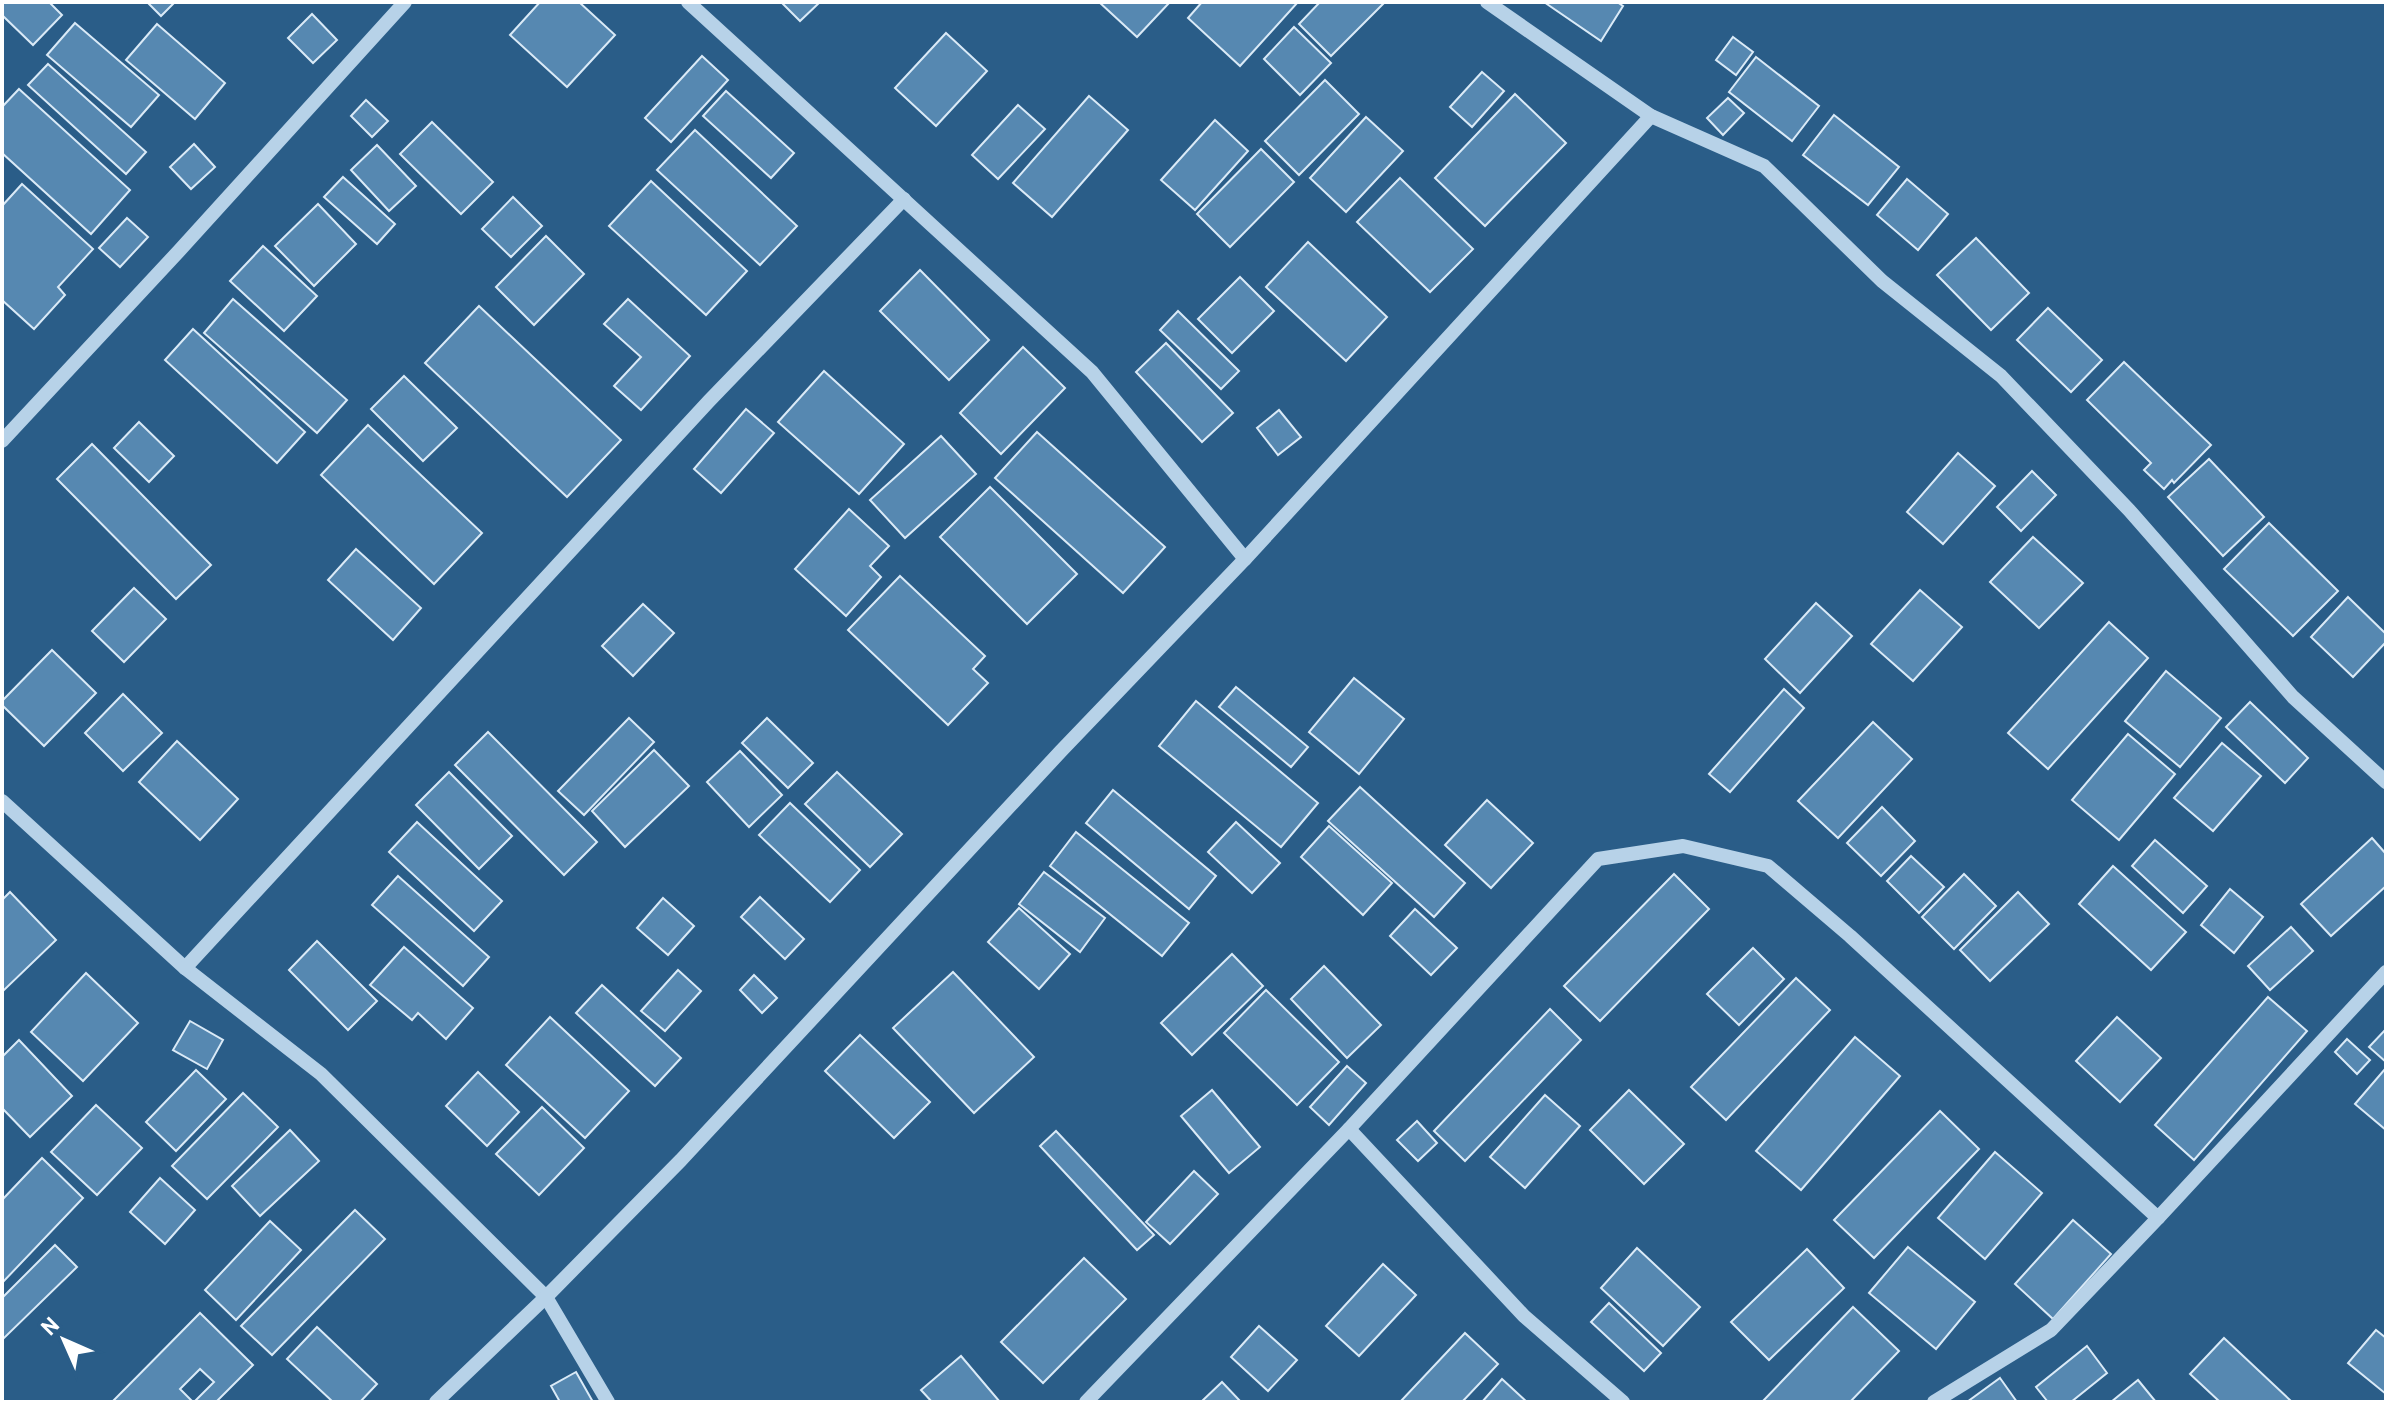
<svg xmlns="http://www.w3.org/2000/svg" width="2388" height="1404" font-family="Barlow,sans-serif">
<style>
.building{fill:#5688b1;stroke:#daeaf7;stroke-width:2}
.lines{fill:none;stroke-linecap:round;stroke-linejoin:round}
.minor{stroke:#b7d2e8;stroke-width:14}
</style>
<rect width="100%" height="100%" fill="#2a5d88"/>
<g class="building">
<path d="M2,2H49L62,15L33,45L2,15Z"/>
<path d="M147,2H175L161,16Z"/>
<path d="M540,2H579L615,35L567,87L510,35Z"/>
<path d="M781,2H820L800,21Z"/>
<path d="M1099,2H1170L1137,37Z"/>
<path d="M1202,2H1298L1240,66L1188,18Z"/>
<path d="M1320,2H1382L1384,3L1331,56L1299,24Z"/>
<path d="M1544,2H1617L1623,6L1601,41Z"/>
<path d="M312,14L337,40L313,63L288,38Z"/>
<path d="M75,23L159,95L131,127L47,55Z"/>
<path d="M157,24L225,83L195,119L126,60Z"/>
<path d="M1294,27L1331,63L1300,95L1264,59Z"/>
<path d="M946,33L987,71L936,126L895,88Z"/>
<path d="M1733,37L1753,52L1736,75L1716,60Z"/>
<path d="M702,56L728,80L671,142L645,118Z"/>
<path d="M1756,57L1819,106L1792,141L1729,92Z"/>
<path d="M48,64L146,152L126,174L28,85Z"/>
<path d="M1482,72L1504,91L1472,127L1450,107Z"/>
<path d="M1325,80L1359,114L1299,175L1265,141Z"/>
<path d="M19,89L130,190L91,234L2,153V107Z"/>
<path d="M726,91L794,153L771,178L703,116Z"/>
<path d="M1515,94L1566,143L1485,226L1435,178Z"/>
<path d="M1089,96L1128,130L1052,217L1013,183Z"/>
<path d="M1728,98L1744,113L1723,135L1707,118Z"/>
<path d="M366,100L388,121L372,137L351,116Z"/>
<path d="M1018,105L1045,129L998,179L972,155Z"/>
<path d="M1834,115L1899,167L1868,205L1803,155Z"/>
<path d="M1366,117L1403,151L1346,212L1310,178Z"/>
<path d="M1215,120L1248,151L1195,210L1161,180Z"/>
<path d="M432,122L493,182L461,214L400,154Z"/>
<path d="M695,130L797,226L760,265L657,170Z"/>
<path d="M194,144L215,167L191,189L170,167Z"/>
<path d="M377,145L416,186L389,211L351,170Z"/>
<path d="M1261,149L1294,182L1230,247L1197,214Z"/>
<path d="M343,177L395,224L377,244L324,197Z"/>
<path d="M1400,178L1473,249L1430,292L1357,222Z"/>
<path d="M1907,179L1948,214L1918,250L1877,215Z"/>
<path d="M651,181L747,271L706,315L609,226Z"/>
<path d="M22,184L93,249L58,287L65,295L34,329L2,300V206Z"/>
<path d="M513,197L542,226L511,257L482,229Z"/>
<path d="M318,204L356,244L314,286L275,246Z"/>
<path d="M127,218L148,237L120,267L99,248Z"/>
<path d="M546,236L584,274L534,325L496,287Z"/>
<path d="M1976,238L2029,293L1991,330L1937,275Z"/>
<path d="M1308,242L1387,317L1346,361L1266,287Z"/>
<path d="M263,246L317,296L284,331L230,281Z"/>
<path d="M920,270L989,340L949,380L880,311Z"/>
<path d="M1240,277L1274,311L1232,353L1198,319Z"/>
<path d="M233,299L347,400L317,433L204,333Z"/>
<path d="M628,299L690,356L641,410L614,386L641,357L604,324Z"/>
<path d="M479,306L621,440L567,497L425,363Z"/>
<path d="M2048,308L2102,360L2071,392L2017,340Z"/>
<path d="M1178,311L1239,371L1221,389L1160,330Z"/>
<path d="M193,329L305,432L277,463L165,360Z"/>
<path d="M1166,343L1233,413L1202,442L1136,372Z"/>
<path d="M1023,347L1065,388L1001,454L960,413Z"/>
<path d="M2124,362L2211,445L2174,483L2172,480L2164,489L2144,470L2151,463L2087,400Z"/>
<path d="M824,371L904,444L859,494L778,422Z"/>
<path d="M404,376L457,428L423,461L371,409Z"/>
<path d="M746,409L774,433L721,493L694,469Z"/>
<path d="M1279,410L1301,437L1278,455L1257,428Z"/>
<path d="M139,422L174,456L149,482L114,448Z"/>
<path d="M368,425L482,533L434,584L321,475Z"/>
<path d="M1037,432L1165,547L1123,593L995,478Z"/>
<path d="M941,436L976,474L905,538L870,500Z"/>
<path d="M92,444L211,565L176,599L57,479Z"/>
<path d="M1958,453L1995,486L1943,544L1907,512Z"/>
<path d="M2209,459L2264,517L2223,556L2168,497Z"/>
<path d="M2032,471L2056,495L2021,531L1997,507Z"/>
<path d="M990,487L1077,574L1027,624L940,537Z"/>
<path d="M849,509L889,546L870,566L881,577L846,616L795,569Z"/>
<path d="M2269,523L2338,591L2293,636L2224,569Z"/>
<path d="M2033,537L2083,583L2039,628L1990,582Z"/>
<path d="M356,549L421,608L393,640L328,580Z"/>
<path d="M900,576L985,656L973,669L988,683L948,725L848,630Z"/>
<path d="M134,588L166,619L124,662L92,631Z"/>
<path d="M1920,590L1962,627L1913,681L1871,644Z"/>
<path d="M2348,597L2386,634V642L2353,677L2311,637Z"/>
<path d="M1816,603L1852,636L1800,693L1765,659Z"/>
<path d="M643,604L674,633L633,676L602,646Z"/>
<path d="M2109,622L2148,658L2048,769L2008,733Z"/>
<path d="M52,650L96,693L44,746L2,705V701Z"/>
<path d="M2166,671L2221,718L2180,767L2125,721Z"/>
<path d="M1354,678L1404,719L1359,774L1309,732Z"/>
<path d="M1236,687L1308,747L1291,767L1219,707Z"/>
<path d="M1784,689L1804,708L1730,792L1709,774Z"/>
<path d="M123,694L162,733L123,771L85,733Z"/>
<path d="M1196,701L1318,803L1281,847L1159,746Z"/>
<path d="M2250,702L2308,758L2285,783L2226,727Z"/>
<path d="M629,718L654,742L584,815L558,791Z"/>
<path d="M767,718L813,763L788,788L742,743Z"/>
<path d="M1873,722L1912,759L1838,838L1798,801Z"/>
<path d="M488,732L597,842L564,875L455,765Z"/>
<path d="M2128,734L2175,774L2119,840L2072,800Z"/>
<path d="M177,741L238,799L200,840L139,782Z"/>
<path d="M2222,743L2261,776L2213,831L2174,798Z"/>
<path d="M654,750L689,786L625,847L592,811Z"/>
<path d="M740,751L782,795L749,827L707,782Z"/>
<path d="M449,772L512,836L479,869L416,805Z"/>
<path d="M837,772L902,834L870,867L805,804Z"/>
<path d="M1360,787L1465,883L1434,917L1328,821Z"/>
<path d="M1113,790L1216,876L1189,909L1086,823Z"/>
<path d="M1487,800L1533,843L1491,888L1445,845Z"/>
<path d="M790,803L860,870L830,902L759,835Z"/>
<path d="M1882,807L1915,841L1881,876L1847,843Z"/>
<path d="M417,822L502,901L474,931L389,852Z"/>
<path d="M1236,822L1280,863L1252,893L1208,852Z"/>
<path d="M1329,826L1392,883L1363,915L1301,857Z"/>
<path d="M1076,832L1189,923L1162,956L1050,866Z"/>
<path d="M2372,838L2386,854V886L2331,936L2301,904Z"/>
<path d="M2155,840L2207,886L2183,913L2132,866Z"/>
<path d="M1911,856L1944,887L1919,913L1887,881Z"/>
<path d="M2113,866L2186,932L2151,970L2079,904Z"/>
<path d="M1044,872L1105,918L1080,952L1019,904Z"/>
<path d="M1674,874L1709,909L1600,1021L1564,986Z"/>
<path d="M1964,874L1996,906L1954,949L1922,917Z"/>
<path d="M398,876L489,957L463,986L372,905Z"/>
<path d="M2230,889L2263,917L2234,953L2201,925Z"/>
<path d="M10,892L56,940L2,992V900Z"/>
<path d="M2018,892L2049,924L1990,981L1960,950Z"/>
<path d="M760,897L804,939L785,959L741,917Z"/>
<path d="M663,898L694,926L668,955L637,928Z"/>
<path d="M1019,908L1070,954L1039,989L988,942Z"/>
<path d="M1415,909L1457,948L1431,975L1390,936Z"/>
<path d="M2291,927L2313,951L2270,990L2248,966Z"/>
<path d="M317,941L377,1001L348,1030L289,970Z"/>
<path d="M404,947L473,1008L446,1039L418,1013L412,1020L370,985Z"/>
<path d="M1753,948L1784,979L1739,1025L1707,994Z"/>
<path d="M1232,954L1263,986L1192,1055L1161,1023Z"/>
<path d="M1324,966L1381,1025L1347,1058L1291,999Z"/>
<path d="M678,970L701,991L665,1031L641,1011Z"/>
<path d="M953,972L1034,1057L974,1113L893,1028Z"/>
<path d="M86,973L138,1023L83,1081L31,1032Z"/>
<path d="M754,975L777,998L762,1013L740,990Z"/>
<path d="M1796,978L1830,1010L1726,1120L1691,1087Z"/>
<path d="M602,985L681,1058L655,1086L576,1013Z"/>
<path d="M1266,990L1339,1062L1297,1105L1224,1033Z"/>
<path d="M2268,997L2307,1031L2194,1160L2155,1125Z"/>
<path d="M1550,1009L1581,1040L1465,1161L1434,1131Z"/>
<path d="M550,1017L629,1091L585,1138L506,1065Z"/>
<path d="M2117,1017L2161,1058L2120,1102L2076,1061Z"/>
<path d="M190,1021L223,1040L207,1069L173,1050Z"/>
<path d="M2386,1029V1062L2369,1047Z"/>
<path d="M860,1035L930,1102L894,1138L825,1071Z"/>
<path d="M1855,1037L1900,1076L1801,1190L1756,1151Z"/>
<path d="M2347,1039L2370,1060L2357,1074L2335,1052Z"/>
<path d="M19,1040L72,1096L30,1137L2,1108V1057Z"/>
<path d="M1347,1066L1366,1083L1329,1125L1310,1107Z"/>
<path d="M2385,1069H2386V1130L2355,1104Z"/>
<path d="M196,1070L226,1099L176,1151L146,1122Z"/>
<path d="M478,1072L519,1112L487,1146L446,1106Z"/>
<path d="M1212,1090L1260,1147L1229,1173L1181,1116Z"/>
<path d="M1629,1090L1684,1144L1644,1184L1590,1130Z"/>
<path d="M243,1093L278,1127L207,1199L172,1166Z"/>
<path d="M1545,1095L1580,1126L1525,1188L1490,1157Z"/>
<path d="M96,1105L142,1148L97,1195L51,1152Z"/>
<path d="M542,1107L584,1148L539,1195L496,1154Z"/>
<path d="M1940,1111L1979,1149L1874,1258L1834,1220Z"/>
<path d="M1417,1121L1437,1143L1418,1161L1397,1140Z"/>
<path d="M290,1130L319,1161L260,1216L232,1186Z"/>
<path d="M1056,1131L1154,1235L1137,1250L1040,1146Z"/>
<path d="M1995,1152L2042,1193L1985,1259L1938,1218Z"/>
<path d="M42,1158L83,1198L2,1283V1200Z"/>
<path d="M1194,1171L1218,1194L1170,1244L1146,1222Z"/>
<path d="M160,1178L195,1210L165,1244L130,1212Z"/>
<path d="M355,1210L385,1239L272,1355L241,1326Z"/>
<path d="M2073,1220L2111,1254L2053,1319L2015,1284Z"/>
<path d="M270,1221L301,1250L236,1320L205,1290Z"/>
<path d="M55,1245L77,1267L2,1340V1298Z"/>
<path d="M1908,1247L1975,1302L1936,1349L1869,1293Z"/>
<path d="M1637,1248L1700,1307L1663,1346L1601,1288Z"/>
<path d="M1807,1249L1844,1288L1769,1360L1731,1322Z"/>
<path d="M1084,1258L1126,1299L1043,1383L1001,1342Z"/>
<path d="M1383,1264L1416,1295L1359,1356L1326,1326Z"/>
<path d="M1609,1303L1661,1353L1644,1371L1591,1322Z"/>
<path d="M1853,1307L1899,1351L1850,1402H1762Z"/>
<path d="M200,1313L253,1365L216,1402H194L214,1382L200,1369L180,1389L193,1402H112Z"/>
<path d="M1259,1326L1297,1360L1268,1391L1231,1357Z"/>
<path d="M317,1327L377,1384L360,1402H333L287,1359Z"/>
<path d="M2376,1330L2386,1338V1394L2348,1363Z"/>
<path d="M1465,1333L1498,1364L1462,1402H1400Z"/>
<path d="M2224,1338L2291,1401L2290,1402H2220L2190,1374Z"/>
<path d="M2087,1346L2107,1373L2071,1402H2048L2036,1387Z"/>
<path d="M961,1356L1000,1402H932L921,1390Z"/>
<path d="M576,1372L593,1402H560L551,1386Z"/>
<path d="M2000,1378L2017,1402H1967Z"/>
<path d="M1502,1379L1527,1402H1482Z"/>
<path d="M2138,1380L2156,1402H2111Z"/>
<path d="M1222,1382L1241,1402H1201Z"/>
</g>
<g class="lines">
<g class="minor">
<path d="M688,2L1092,372L1245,559"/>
<path d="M1487,2L1651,116L1764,166L1882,281L2001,376L2129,510L2293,697L2386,782"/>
<path d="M2,441L178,252L405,2"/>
<path d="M2,801L185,968L321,1074L546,1297L608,1402"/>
<path d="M185,968L709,401L904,199"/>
<path d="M1349,1129L1524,1316L1623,1402"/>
<path d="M436,1402L546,1297L681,1160L1061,751L1245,559L1651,116"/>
<path d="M1086,1402L1349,1129L1598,859L1683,846L1768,866L1850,936L2158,1218L2386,972"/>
<path d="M1934,1402L2051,1330L2158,1218"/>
</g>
</g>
<rect width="2388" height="1404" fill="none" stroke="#ffffff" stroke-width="8"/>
<g transform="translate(64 1340) rotate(315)" stroke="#2a5d88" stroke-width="6" paint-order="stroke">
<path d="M0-6L14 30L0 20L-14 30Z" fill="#ffffff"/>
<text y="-12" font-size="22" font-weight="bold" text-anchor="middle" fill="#ffffff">N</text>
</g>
</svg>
